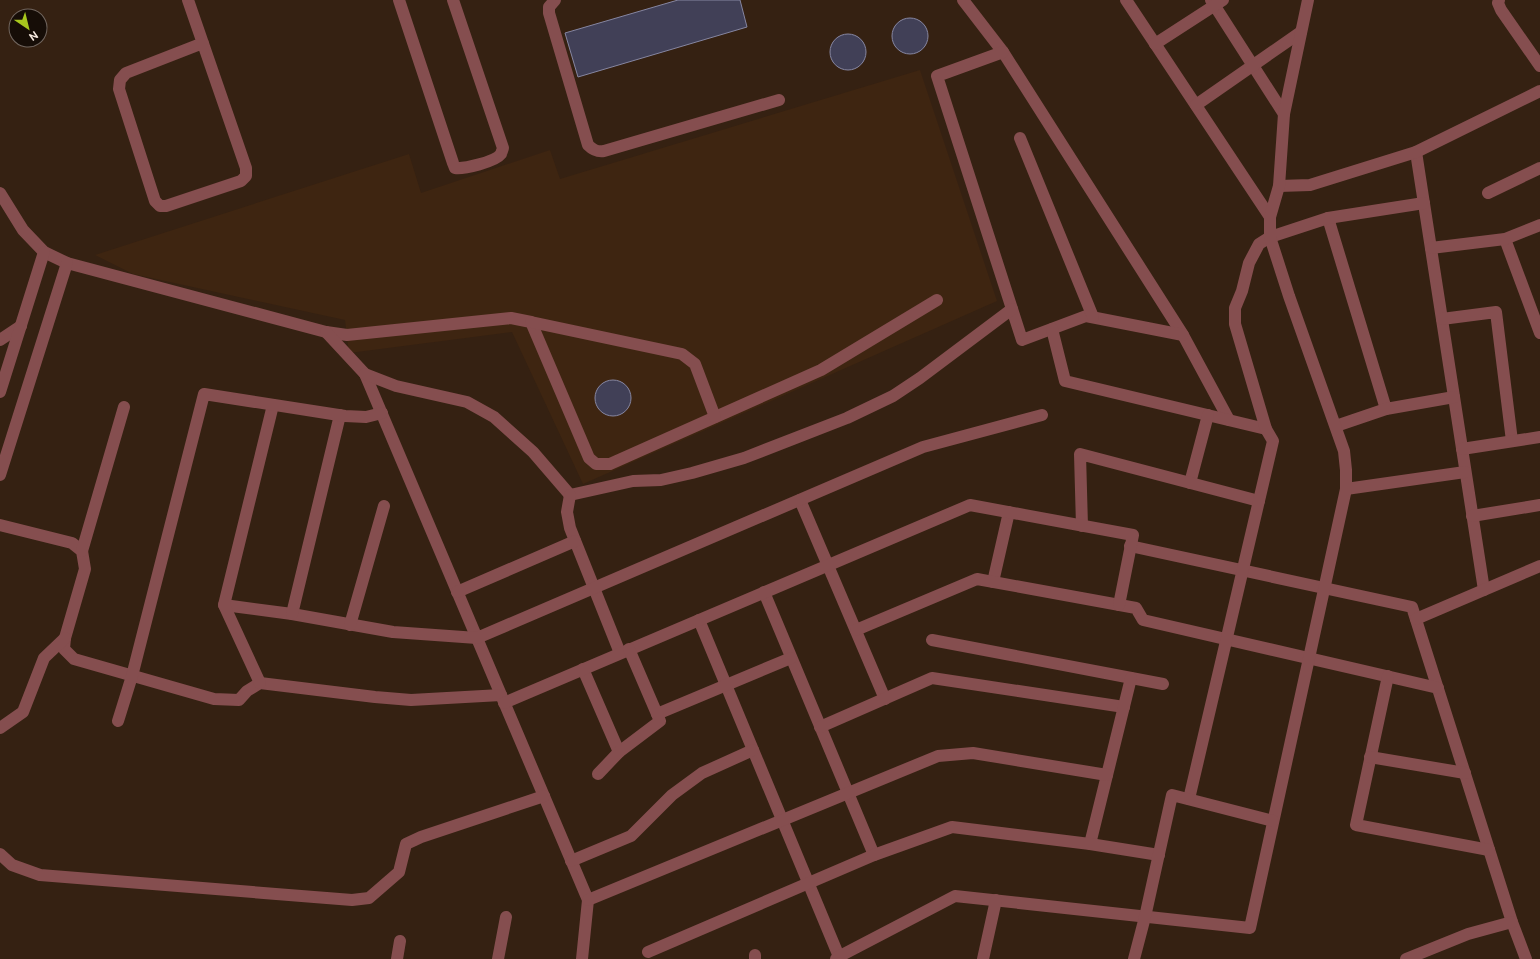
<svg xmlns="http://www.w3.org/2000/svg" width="1540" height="959" font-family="Ubuntu,sans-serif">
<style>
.built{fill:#3e2511}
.building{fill:#414057;stroke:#8686a1}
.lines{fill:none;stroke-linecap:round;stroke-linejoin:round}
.minor{stroke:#854e4f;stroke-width:12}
</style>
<rect width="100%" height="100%" fill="#352112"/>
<path class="built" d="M920,70L997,301L583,484L512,332L349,353L345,320L133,274L95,255L409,154L421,193L550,150L560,179Z"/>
<g class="building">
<path d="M678,0H740L747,27L578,77L565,33Z"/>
<circle cx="910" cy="36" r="18"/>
<circle cx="848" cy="52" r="18"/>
<circle cx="613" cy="398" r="18"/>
</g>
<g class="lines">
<g class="minor">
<path d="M188,0L246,168V176L241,181L166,206H160L155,201L119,89L120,80L126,73L203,43"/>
<path d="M399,0L453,163L455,168C464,169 495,162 501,154C501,153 503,149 503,148L453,0"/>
<path d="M555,0L549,7V13L588,145C593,150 597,152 604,151L779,100"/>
<path d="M963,0L1003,52L1183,335L1229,420"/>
<path d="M1126,0L1270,217"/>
<path d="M1211,0L1284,114"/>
<path d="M1499,0L1498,3L1501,10L1540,66"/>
<path d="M1155,44L1223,0"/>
<path d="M1003,52L937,76L1022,340L1086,316L1183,335"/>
<path d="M1196,105L1301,32"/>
<path d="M1020,138L1093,317"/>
<path d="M1416,152L1484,590"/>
<path d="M1279,186L1310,185L1416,152L1540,91"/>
<path d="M0,193L23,230L44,252L67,263L326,332L347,335L511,318L531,322L589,458L596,464H610L821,370L937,300"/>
<path d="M1488,193L1540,168"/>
<path d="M1328,218L1386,409"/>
<path d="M1505,239L1540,333"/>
<path d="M1431,248L1505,239L1540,225"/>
<path d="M1442,319L1496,312L1512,441"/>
<path d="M531,322L682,354L695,364L715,417"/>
<path d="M1052,329L1065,381L1266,429"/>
<path d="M326,332L365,374L588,900L582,959"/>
<path d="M0,340L21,326"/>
<path d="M365,374L396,386L467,402L494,417L533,452L570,495"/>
<path d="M0,392L44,252"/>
<path d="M1336,426L1386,409L1454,397"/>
<path d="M1462,449L1540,437"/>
<path d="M0,475L67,263"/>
<path d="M1190,483L1208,415"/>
<path d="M1346,489L1465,472"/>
<path d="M570,495L633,481L661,480L692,473L744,458L847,418L893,396L920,378L1012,309"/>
<path d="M570,495L567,512L570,528L620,653"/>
<path d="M800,500L885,699"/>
<path d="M1472,516L1540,505"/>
<path d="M0,525L72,543L82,551L85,569L65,638L64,649L74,659L214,699L239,700L247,691L260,683L375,697L411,700L501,695"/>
<path d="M1082,526L1080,454L1259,501"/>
<path d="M1130,546L1412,607L1512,922L1526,959"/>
<path d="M82,551L124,407"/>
<path d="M993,582L1009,512"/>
<path d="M457,592L575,541"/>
<path d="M764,592L874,855"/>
<path d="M224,605L292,614L393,632L477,638L923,447L1042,415"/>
<path d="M292,614L340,415"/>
<path d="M1416,619L1540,566"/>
<path d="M699,620L840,959"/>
<path d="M350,625L384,506"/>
<path d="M856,630L977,579L1136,608L1143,620L1438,688"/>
<path d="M932,640L1163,684"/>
<path d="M583,669L619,752"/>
<path d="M1388,676L1356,825L1489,850"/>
<path d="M260,683L224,605L273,405"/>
<path d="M504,703L970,505L1133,535L1119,605"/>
<path d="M657,714L791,658"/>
<path d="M118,721L132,676L204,394L345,416L366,417L382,413"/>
<path d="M820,727L932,678L1124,707"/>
<path d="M0,728L23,712L44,658L65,638"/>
<path d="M1370,757L1465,773"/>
<path d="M598,774L619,752L660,721L629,649"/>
<path d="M1189,799L1273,441L1266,429L1235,324V308L1242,291L1249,263L1259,244L1270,237L1328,218L1424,203"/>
<path d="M1090,844L1131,678"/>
<path d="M0,854L12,865L40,875L352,900L369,898L399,872L406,844L421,837L544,796"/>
<path d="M571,861L631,836L672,795L702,773L753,750"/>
<path d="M588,900L938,756L973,753L1107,775"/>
<path d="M648,952L874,855L952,827L1090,844L1159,855"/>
<path d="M397,959L400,941"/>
<path d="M498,959L506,917"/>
<path d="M755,959V955"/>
<path d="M836,959L838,957L955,896L1250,928L1346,489V470L1344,451L1289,296L1270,237V217L1279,186L1284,114L1308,0"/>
<path d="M983,959L996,900"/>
<path d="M1134,959L1145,917L1172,795L1273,821"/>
<path d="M1406,959L1468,934L1512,922"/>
</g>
</g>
<g transform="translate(28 28) rotate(145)"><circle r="19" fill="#160d07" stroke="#71665f"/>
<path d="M0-3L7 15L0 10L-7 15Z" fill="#a8c71d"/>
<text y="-6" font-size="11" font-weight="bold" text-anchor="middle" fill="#faece3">N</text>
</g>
</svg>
